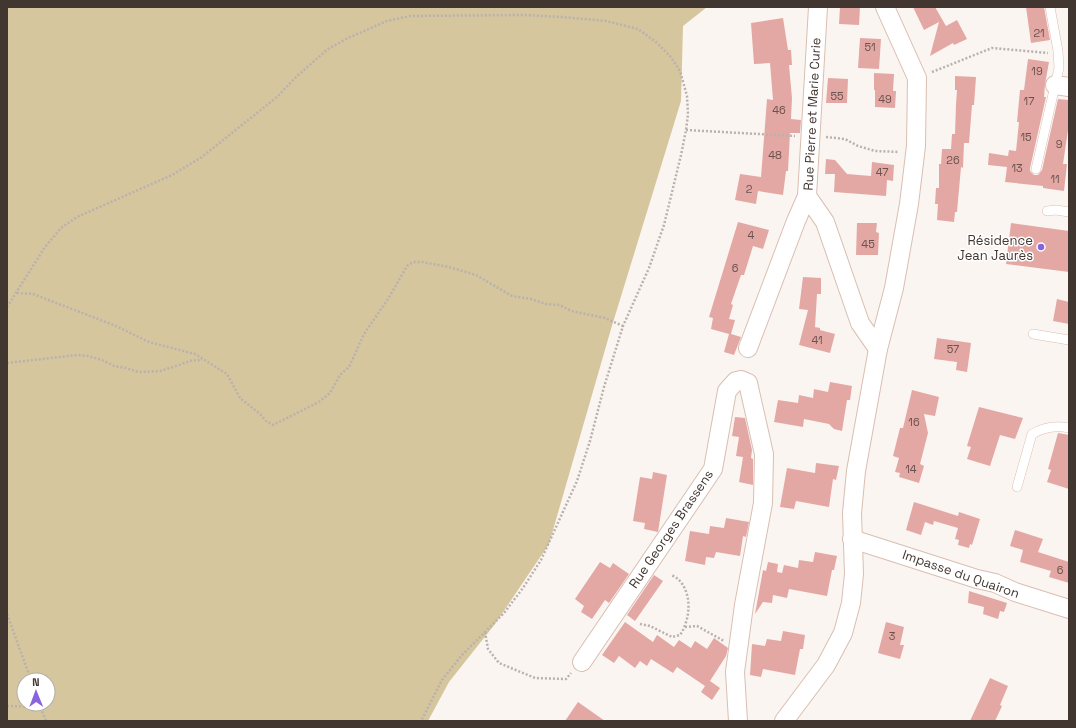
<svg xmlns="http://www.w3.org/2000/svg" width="1076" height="728" font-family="'Space Grotesk',sans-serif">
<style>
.green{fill:#d5c69d;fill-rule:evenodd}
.building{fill:#e4a8a4}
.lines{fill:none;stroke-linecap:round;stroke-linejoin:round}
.service-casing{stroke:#dabeb1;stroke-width:10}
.minor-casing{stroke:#dabeb1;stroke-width:20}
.path{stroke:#b9b1ae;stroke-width:2.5;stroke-dasharray:2 2;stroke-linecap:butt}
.service{stroke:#fff;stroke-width:9}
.minor{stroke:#fff;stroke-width:18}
.poi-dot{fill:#8863dd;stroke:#fff;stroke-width:1.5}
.labels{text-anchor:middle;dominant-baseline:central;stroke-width:3;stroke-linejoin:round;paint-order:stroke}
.number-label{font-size:11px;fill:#6a524e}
.street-label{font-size:13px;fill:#423631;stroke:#fff}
.poi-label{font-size:13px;fill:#423631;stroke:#fff;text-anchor:end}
</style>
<rect width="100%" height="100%" fill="#fbf5f2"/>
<path class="green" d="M7,7H707L683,26L681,101L611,329L549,544L495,624L449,682L428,721H7ZM24,680H48V704H24Z"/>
<g class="building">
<path d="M840,7H860L859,25L839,24Z"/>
<path d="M913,7H935L946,26L957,20L967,39L954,45L953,43L930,56L939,22L924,30Z"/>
<path d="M1026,7H1044L1050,40L1031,43Z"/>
<path d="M783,18L788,50H791L792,65H789L792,98L791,119L801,120L800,133H790L788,171H786L783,195L758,191L756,204L735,200L740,174L761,177L767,99L773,100L770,63L754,64L751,23Z"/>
<path d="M860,38L881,39L879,69L858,68Z"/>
<path d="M1028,59L1049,62L1045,84L1044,97H1046L1030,168V171L1034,175H1038L1042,170L1058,99L1069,100V130H1068L1063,164H1067L1064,191L1043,188V186L1005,182L1007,167L988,165L989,153L1008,156L1009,150L1016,151L1019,122H1017L1020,90H1024Z"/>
<path d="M874,73L894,74L893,91H896L895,108L875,107V90H874Z"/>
<path d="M955,76L976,77L974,105H972L969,143H964L963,168L961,167L957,212H955L954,222L937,220L938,204H935L936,188H939V164H941L942,149H951L952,134H955L956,104L957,90H955Z"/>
<path d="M828,78L848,79L847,103H826Z"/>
<path d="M826,159L835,160L847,174L871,176L872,162L894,165L893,181L887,180L886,196L834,192L835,174H825Z"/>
<path d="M738,222L769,230L763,249L753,246L744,275H741L731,304L733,305L729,319L735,320L731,334L741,337L734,355L724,352L729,334L711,329L713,318L709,317Z"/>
<path d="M857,223H877L876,232L879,233L878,255H856Z"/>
<path d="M1011,223L1069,231V272L1006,264Z"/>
<path d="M803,277L821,278V294H817L815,327L820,328V330L835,334L830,353L799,345L808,310L799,309Z"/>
<path d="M1057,299L1069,302V324L1053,321Z"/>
<path d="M937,338L971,343L967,372L956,370L957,362L934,359Z"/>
<path d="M830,382L852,386L850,400H847L842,431L834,429L829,424L804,419L803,427L774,422L778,400L798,403L799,395L813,398L814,389L828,392Z"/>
<path d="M912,390L939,397L935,416L924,414L928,433L920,464L924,466L919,483L899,477L900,473L895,472L899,458L893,456L900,428H903Z"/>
<path d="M979,407L1023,418L1015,439L1000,435L990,466L967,459L971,447L967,446Z"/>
<path d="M735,417L745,418L752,450L751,458L753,459V485L739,482L743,457L736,456L739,437L732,436Z"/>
<path d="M1058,433L1069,435V489L1047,482L1051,470L1048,469Z"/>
<path d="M816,463L839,466L836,480L833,479L829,507L796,501L794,509L780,507L787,468L815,473Z"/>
<path d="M653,472L667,475L658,532L644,529L645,523L633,521L640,477L652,479Z"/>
<path d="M914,502L958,516L959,512L980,519L972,545L970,544L969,548L958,545L959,540L955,539L958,528L934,521L933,525L925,522L921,535L906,530Z"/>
<path d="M726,518L749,522L746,537L743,536L740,556L716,552L714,558L706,557L705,565L685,561L690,531L709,534L710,526L724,528Z"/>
<path d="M1015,530L1043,539L1038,552L1069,562V583L1049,577L1051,571L1020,562L1023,550L1010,546Z"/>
<path d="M815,552L837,556L834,570H832L827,596L789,589L787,598L773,595L772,603L763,602L755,614L763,570L766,571L768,562L778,564L777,572L782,573L784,565L798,568L799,560L813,562Z"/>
<path d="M600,562L610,568L613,563L629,574L609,603L605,600L592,619L581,612L584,606L575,599Z"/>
<path d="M654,575L663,581L635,621L627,615Z"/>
<path d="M969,591L1007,603L1004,612L1000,611L998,619L983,614L984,607L968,603Z"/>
<path d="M625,622L653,642L657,635L674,647L679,640L691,648L695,641L707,649L714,638L728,648L726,656L710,681L720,688L712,700L701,692L705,686L677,667L673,673L651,659L647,666L640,661L635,668L619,656L614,663L602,655Z"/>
<path d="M886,622L904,627L900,645H904L900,659L878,653Z"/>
<path d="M783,631L805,635L803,649H800L795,675L763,669L761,677L750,675L752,644L765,646L767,639L781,641Z"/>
<path d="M990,678L1008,686L1000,705L1002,706L995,721H970Z"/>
<path d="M578,702L605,721H565Z"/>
</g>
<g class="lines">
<g class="service-casing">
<g id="service">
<path d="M1036,169L1059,68L1058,51L1050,7"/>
<path d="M1047,211L1056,210L1069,212"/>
<path d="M1033,334L1069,340"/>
<path d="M1017,487L1032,434C1044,427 1056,425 1069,428"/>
</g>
</g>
<g class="minor-casing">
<g id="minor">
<path d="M818,7L807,196L825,222L860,323L878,349"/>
<path d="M1055,85L1069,87"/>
<path d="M748,348L796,221L807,196"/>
<path d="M852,539L977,579L995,583L1015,592L1069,609"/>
<path d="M582,662L713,469L727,391L736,381L741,380L748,383L764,454L763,503L744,605L735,672L738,721"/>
<path d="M784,721L826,665L843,633L851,603L854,574L852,513L856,471L878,349L894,288L909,204L916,146L917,78L885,7"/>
</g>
</g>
<g class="path">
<path d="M932,72L992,48L1048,53"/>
<path d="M686,130L795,136"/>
<path d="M826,137L845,139L858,146L875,151L899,152"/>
<path d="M17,293L33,294L116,326L149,342L195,354L227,374L240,398L260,414L266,421L273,425L319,402L330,393L340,375L349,367L364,334L388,299L407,266L413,262H422L449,267L476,275L512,296L531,299L546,304L560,305L571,311L605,318L623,326"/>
<path d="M7,307L45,247L61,228L77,217L172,175L202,157L277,97L297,76L328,49L348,38L387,21L410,16L524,15L562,17L606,21L638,29L656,42L670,56L680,71L687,96L688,114L686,130L681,155L664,225L649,268L623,326L604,387L590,441L577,481L541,560L523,588L504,613L462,655L442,680L421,721"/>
<path d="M7,363L78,355L88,356L102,360L114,366L126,368L138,372L160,371L173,367L193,360L197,361L202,359"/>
<path d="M7,614L31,680"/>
<path d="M640,624L650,626L672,637L680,635C690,620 693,595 679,580C677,578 674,576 671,575"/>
<path d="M685,627L697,626L724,641"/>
<path d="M485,632L488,649L499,663L535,678L566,679L571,673"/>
<path d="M39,704L46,721"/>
<path d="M7,706L41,707"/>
</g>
<use href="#service" class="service"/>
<use href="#minor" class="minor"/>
</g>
<circle class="poi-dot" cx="1041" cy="247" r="4"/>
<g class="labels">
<g class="number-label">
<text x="1039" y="33">21</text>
<text x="870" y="47">51</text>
<text x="1037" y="71">19</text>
<text x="837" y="96">55</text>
<text x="885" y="99">49</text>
<text x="1029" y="101">17</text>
<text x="779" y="110">46</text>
<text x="1026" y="137">15</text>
<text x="1059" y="144">9</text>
<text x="775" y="155">48</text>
<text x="953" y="160">26</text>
<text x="1017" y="168">13</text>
<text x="882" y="172">47</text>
<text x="1055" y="179">11</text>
<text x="749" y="189">2</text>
<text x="751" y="235">4</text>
<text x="868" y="244">45</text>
<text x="735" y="268">6</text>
<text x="817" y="340">41</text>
<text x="953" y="349">57</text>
<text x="914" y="422">16</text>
<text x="911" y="469">14</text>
<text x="1060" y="570">6</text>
<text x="892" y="636">3</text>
</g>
<g class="street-label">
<text transform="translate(812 114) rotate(-87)">Rue Pierre et Marie Curie</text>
<text transform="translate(671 529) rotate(-56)">Rue Georges Brassens</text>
<text transform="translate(961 574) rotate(19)">Impasse du Quairon</text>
</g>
<g class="poi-label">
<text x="1033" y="240">Résidence<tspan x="1033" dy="15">Jean Jaurès</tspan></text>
</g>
</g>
<rect width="1076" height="728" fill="none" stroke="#423631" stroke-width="16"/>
<g transform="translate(36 692) rotate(359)"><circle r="19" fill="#ffffff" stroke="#b3afad"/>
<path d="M0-3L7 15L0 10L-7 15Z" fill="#8863dd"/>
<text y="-6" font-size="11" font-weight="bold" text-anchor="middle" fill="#423631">N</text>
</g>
</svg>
